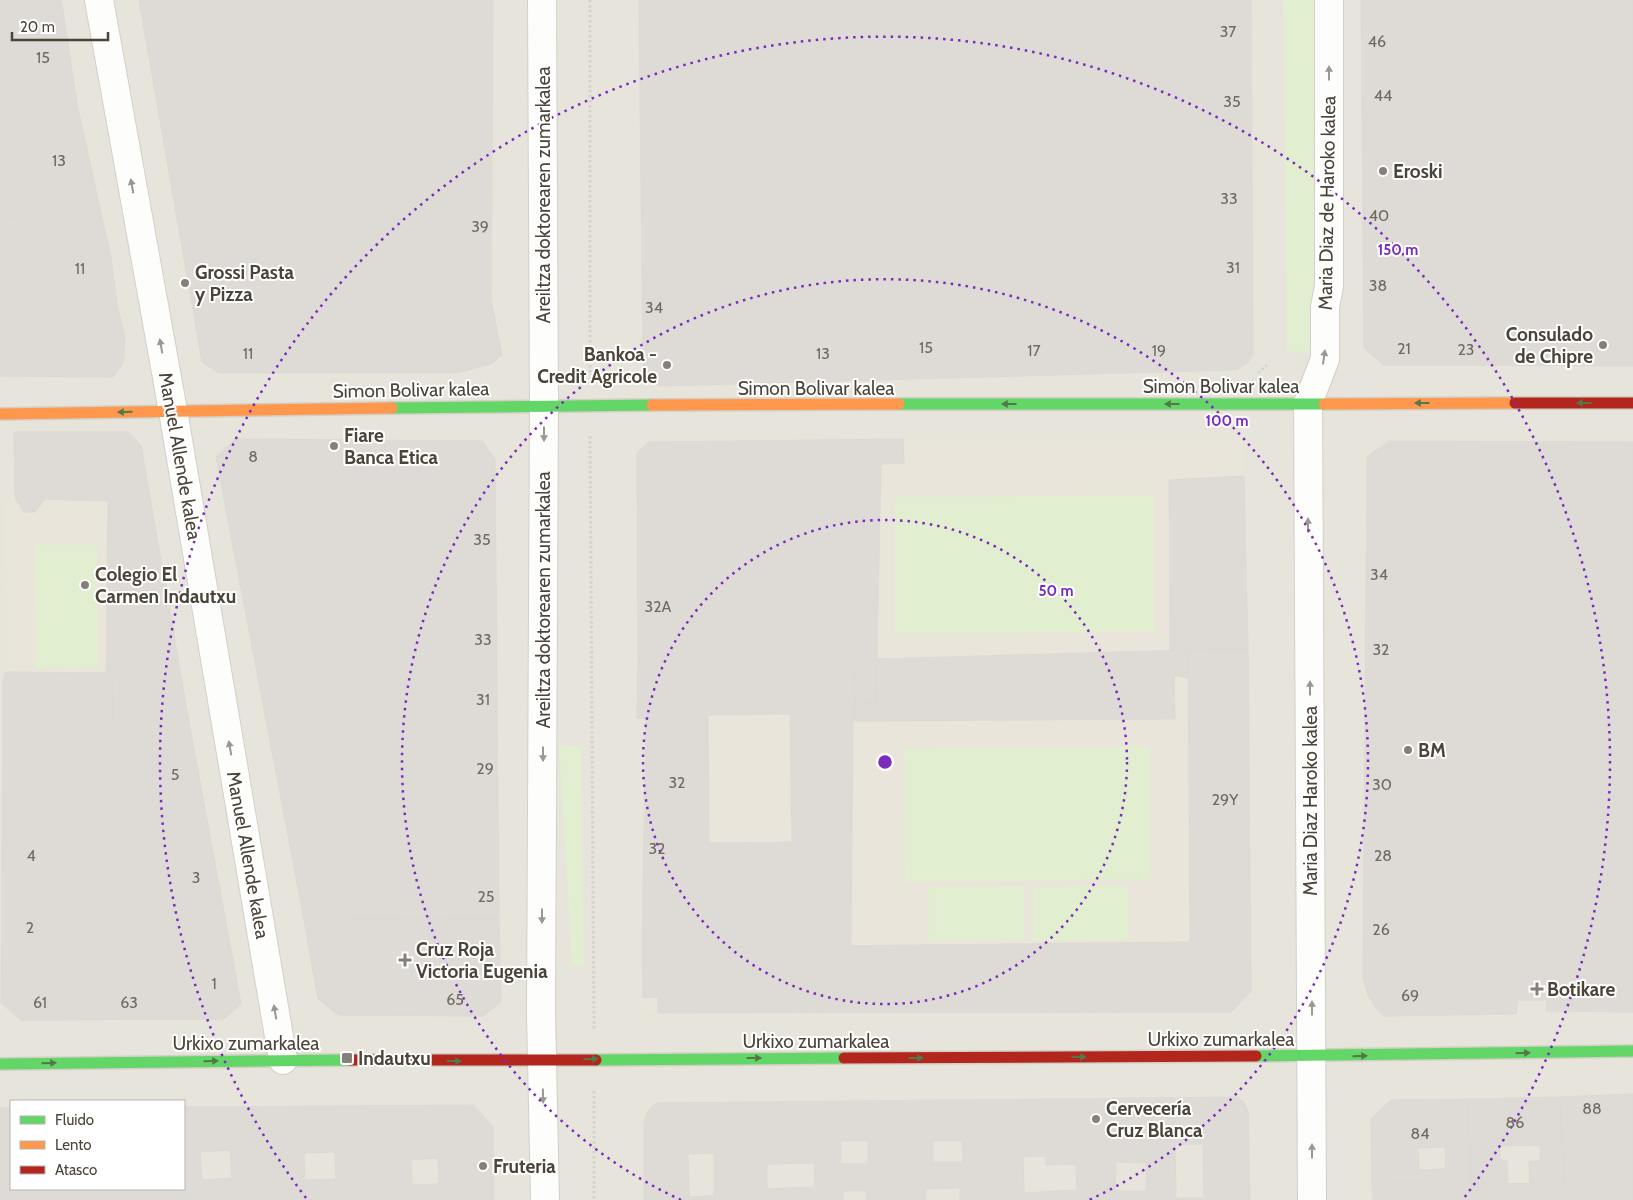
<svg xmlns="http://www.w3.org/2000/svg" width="1633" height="1200" font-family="Cabin,sans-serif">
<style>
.residential{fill:#e7e4dc;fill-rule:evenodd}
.education{fill:#eae5da}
.green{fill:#e1eecf}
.building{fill:#dedbd6;stroke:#dcd9d4;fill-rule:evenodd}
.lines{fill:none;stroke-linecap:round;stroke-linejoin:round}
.street-casing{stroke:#d2d0cb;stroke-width:30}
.fast-casing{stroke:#d3cfc5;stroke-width:14}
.slow-casing{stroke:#d3cfc5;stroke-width:14}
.jam-casing{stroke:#d3cfc5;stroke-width:14}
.path{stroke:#d3d2cc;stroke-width:3;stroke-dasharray:2.5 2.5;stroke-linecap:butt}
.street{stroke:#fdfdfc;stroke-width:28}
.fast{stroke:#63d668;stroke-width:11}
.slow{stroke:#ff974d;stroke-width:11}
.jam{stroke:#b3261e;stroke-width:11}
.oneway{fill:#9b9791}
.oneway2{fill:#537749}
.ring{fill:none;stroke:#7b2cbf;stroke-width:2.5;stroke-dasharray:2.5 5}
.poi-dot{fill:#868178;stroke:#fff;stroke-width:2}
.labels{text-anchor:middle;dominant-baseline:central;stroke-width:4;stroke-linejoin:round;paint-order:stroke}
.number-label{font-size:16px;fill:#706a61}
.poi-label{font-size:19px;font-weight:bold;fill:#4b4439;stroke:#fff;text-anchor:start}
.street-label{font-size:19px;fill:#4b4439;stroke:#fff}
.centre{fill:#7b2cbf;stroke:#fff;stroke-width:2.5}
.ring-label{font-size:15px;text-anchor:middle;font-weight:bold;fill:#7b2cbf;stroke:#fff;stroke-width:4;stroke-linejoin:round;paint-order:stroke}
</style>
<rect width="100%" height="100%" fill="#f4f2ee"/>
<path class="residential" d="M0,0H1633V1200H0ZM11,1101H184V1189H11Z"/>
<g class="education">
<path d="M14,432H128L141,445L189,722L6,672L5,498L15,497Z"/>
<path d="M903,439L1245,441L1244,476L1248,649L1251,991L1231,1012L642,1013L646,718H637V453L649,442Z"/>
</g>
<g class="green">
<path d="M1283,0H1327L1334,350L1287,352Z"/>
<path d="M1155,495V632L895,633V497Z"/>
<path d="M97,545L98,667L36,668L34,545Z"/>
<path d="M559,746L581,747L584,965H572Z"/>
<path d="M1149,746L1151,879L905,882L904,749Z"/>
<path d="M1024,886V940L929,941L928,887Z"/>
<path d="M1128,886L1129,940L1033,941V887Z"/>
</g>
<g class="building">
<path d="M0,0H61L62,4L0,14Z"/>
<path d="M139,0H493L491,300L502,355L491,364L457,373H219L202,362Z"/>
<path d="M639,0H1251L1253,354L1248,363L1235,370L659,386L648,380L643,372Z"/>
<path d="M1361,0H1633V366L1384,365L1364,348Z"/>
<path d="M62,4L77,104L0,116V14Z"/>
<path d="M77,104L102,218L0,217V116Z"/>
<path d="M0,217L102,218L111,257L117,305L125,338L123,363L113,377L0,376Z"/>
<path d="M14,432H128L141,445L189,722H113L112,673L106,674L108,501L45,499L35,512H24L15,498Z"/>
<path d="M235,439L482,441L495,459L499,918L304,920L216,457Z"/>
<path d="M903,439L904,463L881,464L876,703L855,704L853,660L638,661L637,453L649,442Z"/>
<path d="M1389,441L1633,442V1012L1546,1011L1547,1000H1518L1516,1014L1384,1016L1376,1008L1368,995L1363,977L1367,457Z"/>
<path d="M1244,476L1248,649L1170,650L1169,480Z"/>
<path d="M1248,649L1251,991L1231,1012L658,1013V997L643,998L642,948L1190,942L1188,650Z"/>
<path d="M1188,650V678L1174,675L1175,719L853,721L855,704L876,703L877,659Z"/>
<path d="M853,660L855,704L853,721L851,945L642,948L646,718H637L638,661ZM790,714L792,842L709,843L708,715Z"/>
<path d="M6,672L112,673L113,722H189L241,1004L224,1019L21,1020L1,1003L3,679Z"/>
<path d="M499,918L501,1002L483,1016L339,1015L318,999L304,920Z"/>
<path d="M1633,1094V1184H1564L1560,1097Z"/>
<path d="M1236,1097L1244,1102L1248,1111L1250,1200H960V1188L926,1189V1200H866V1191H843V1200H644V1124L646,1115L651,1107L657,1103ZM841,1141H868V1164H841ZM933,1141H962L963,1162H933ZM1175,1144H1203L1204,1198H1176ZM714,1153V1196L689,1197L688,1154ZM1045,1156L1046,1165L1076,1164L1077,1190L1024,1193L1023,1157ZM1116,1162L1146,1163V1191H1115ZM814,1163L815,1187L767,1189V1164Z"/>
<path d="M1560,1097L1564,1184H1530L1529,1161H1540V1145L1500,1146V1160H1507L1508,1184H1470L1469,1099Z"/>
<path d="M1469,1099L1470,1184L1372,1183L1371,1119L1391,1100ZM1445,1147L1446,1169L1419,1170L1418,1148Z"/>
<path d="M473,1105L493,1127L494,1200H0V1108H11V1189H184V1107ZM230,1150L232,1178L202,1180L200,1152ZM335,1152L336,1179L305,1180L304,1153ZM438,1158L439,1184L412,1185L411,1160Z"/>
<path d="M1372,1183L1633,1184V1200H1373Z"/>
</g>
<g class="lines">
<g class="street-casing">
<g id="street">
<path d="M99,0L173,411L283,1060"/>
<path d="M542,0L544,405L541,1012L545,1200"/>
<path d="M1312,1200L1308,403L1325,359V307L1329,286V0"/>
</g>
</g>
<g class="fast-casing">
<g id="fast">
<path d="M899,404H1324"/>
<path d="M392,408L652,405"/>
<path d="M1256,1056L1633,1051"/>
<path d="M596,1060L844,1058"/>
<path d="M0,1064L350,1060"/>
</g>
</g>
<g class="slow-casing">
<g id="slow">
<path d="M1324,404L1515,403"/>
<path d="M652,405L899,404"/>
<path d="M0,414L392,408"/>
</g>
</g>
<g class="jam-casing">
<g id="jam">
<path d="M1515,403H1633"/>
<path d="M844,1058L1256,1056"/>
<path d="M350,1060H596"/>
</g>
</g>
<g class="path">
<path d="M590,0V374"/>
<path d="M1258,373L1267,365"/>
<path d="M590,436L594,1029"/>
<path d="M594,1091V1200"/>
</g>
<use href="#street" class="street"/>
<use href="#fast" class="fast"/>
<use href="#slow" class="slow"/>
<use href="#jam" class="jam"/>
</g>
<defs><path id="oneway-solid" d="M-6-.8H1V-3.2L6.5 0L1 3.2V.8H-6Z" transform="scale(1.25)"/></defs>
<g class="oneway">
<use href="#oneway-solid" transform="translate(1329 73) rotate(-90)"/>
<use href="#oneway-solid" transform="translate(132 186) rotate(-100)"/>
<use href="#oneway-solid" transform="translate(161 346) rotate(-100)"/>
<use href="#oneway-solid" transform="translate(1324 357) rotate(-82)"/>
<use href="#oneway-solid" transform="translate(544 434) rotate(90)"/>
<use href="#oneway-solid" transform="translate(1308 525) rotate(-90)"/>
<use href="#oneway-solid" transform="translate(1310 688) rotate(-90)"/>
<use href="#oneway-solid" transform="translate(230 748) rotate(-100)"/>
<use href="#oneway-solid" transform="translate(543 754) rotate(90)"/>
<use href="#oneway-solid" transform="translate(542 916) rotate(90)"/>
<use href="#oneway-solid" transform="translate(1312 1008) rotate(-90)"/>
<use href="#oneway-solid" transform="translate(275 1012) rotate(-100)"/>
<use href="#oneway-solid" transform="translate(543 1096) rotate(89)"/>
<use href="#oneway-solid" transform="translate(1312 1151) rotate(-90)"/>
</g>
<g class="oneway2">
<use href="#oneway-solid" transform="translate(1422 403) rotate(-180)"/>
<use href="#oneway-solid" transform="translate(1584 403) rotate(-180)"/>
<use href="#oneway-solid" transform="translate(1009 404) rotate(180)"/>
<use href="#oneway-solid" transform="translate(1172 404) rotate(180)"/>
<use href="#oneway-solid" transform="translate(125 412) rotate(179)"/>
<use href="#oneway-solid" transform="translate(1523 1053) rotate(-1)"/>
<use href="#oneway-solid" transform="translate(1360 1056) rotate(-1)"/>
<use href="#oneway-solid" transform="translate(1079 1057)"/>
<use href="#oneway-solid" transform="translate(754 1058)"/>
<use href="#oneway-solid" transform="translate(916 1058)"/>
<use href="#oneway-solid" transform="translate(591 1059) rotate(-2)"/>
<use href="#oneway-solid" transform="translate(211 1061) rotate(-1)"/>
<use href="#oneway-solid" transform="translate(454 1061)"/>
<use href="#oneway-solid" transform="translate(49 1063) rotate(-2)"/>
</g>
<g class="ring">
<circle cx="885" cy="762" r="242"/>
<path d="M681 1200A483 483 0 1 1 1089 1200"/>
<path d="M306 1198A725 725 0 1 1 1464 1198"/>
</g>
<g class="poi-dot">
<circle cx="1383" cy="171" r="5"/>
<circle cx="185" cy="283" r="5"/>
<circle cx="1603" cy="345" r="5"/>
<circle cx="667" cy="365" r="5"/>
<circle cx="334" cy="446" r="5"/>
<circle cx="85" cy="585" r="5"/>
<circle cx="1408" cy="750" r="5"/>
<path d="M402.5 952.5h5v5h5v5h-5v5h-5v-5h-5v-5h5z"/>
<path d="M1534.5 981.5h5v5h5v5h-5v5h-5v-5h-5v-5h5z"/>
<rect x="341" y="1052" width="12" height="12" rx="2.5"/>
<circle cx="1096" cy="1119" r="5"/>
<circle cx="483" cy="1166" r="5"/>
</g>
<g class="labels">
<g class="number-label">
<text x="1228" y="31">37</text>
<text x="1377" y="41">46</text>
<text x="43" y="57">15</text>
<text x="1383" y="95">44</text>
<text x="1232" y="101">35</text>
<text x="59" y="160">13</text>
<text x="1229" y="198">33</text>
<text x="1379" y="215">40</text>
<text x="480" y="226">39</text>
<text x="1233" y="267">31</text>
<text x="80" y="268">11</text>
<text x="1378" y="285">38</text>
<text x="654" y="307">34</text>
<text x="926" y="347">15</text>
<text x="1404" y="348">21</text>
<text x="1466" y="349">23</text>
<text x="1034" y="350">17</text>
<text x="1159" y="350">19</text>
<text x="248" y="353">11</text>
<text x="823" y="353">13</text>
<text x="253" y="456">8</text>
<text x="482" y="539">35</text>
<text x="1379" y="574">34</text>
<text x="658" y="606">32A</text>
<text x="483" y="639">33</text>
<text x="1381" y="649">32</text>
<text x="483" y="699">31</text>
<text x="485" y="768">29</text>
<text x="175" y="774">5</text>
<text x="677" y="782">32</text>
<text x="1382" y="784">30</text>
<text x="1225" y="799">29Y</text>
<text x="657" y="848">32</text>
<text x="31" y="855">4</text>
<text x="1383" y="855">28</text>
<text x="196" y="877">3</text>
<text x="486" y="896">25</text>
<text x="30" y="927">2</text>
<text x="1381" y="929">26</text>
<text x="214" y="983">1</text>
<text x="1410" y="995">69</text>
<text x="455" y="999">65</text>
<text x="40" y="1002">61</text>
<text x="129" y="1002">63</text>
<text x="1592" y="1108">88</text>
<text x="1515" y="1122">86</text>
<text x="1420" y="1133">84</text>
</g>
<g class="poi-label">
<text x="1393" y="171">Eroski</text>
<text x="195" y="272">Grossi Pasta<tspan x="195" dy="22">y Pizza</tspan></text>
<text x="1593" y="334" text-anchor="end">Consulado<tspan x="1593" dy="22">de Chipre</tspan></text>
<text x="657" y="354" text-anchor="end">Bankoa -<tspan x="657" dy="22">Credit Agricole</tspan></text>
<text x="344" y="435">Fiare<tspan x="344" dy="22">Banca Etica</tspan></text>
<text x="95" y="574">Colegio El<tspan x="95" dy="22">Carmen Indautxu</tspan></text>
<text x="1418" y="750">BM</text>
<text x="416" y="949">Cruz Roja<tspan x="416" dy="22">Victoria Eugenia</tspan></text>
<text x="1547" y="989">Botikare</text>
<text x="358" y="1058">Indautxu</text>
<text x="1106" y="1108">Cervecería<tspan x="1106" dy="22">Cruz Blanca</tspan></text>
<text x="493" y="1166">Fruteria</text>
</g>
<g class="street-label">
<text transform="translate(543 195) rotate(-90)">Areiltza doktorearen zumarkalea</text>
<text transform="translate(1327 203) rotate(-89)">Maria Diaz de Haroko kalea</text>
<text x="1221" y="386">Simon Bolivar kalea</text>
<text x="816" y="388">Simon Bolivar kalea</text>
<text transform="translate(411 390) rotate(-1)">Simon Bolivar kalea</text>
<text transform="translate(180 456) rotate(80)">Manuel Allende kalea</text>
<text transform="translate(543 600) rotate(-90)">Areiltza doktorearen zumarkalea</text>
<text transform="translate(1310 801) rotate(-90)">Maria Diaz Haroko kalea</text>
<text transform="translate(248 855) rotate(80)">Manuel Allende kalea</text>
<text x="1221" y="1039">Urkixo zumarkalea</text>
<text x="816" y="1041">Urkixo zumarkalea</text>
<text x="246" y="1043">Urkixo zumarkalea</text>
</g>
</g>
<circle cx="885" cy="762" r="8" class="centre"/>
<g class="ring-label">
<text x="1398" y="255">150 m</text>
<text x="1227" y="426">100 m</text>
<text x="1056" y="596">50 m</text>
</g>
<rect x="10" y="1100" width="175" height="90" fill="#ffffff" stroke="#b7b4b0"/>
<rect x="20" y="1116" width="25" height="8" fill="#63d668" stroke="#b7b4b0"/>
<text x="55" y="1125" font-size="15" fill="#4b4439">Fluido</text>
<rect x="20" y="1141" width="25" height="8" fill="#ff974d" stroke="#b7b4b0"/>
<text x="55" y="1150" font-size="15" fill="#4b4439">Lento</text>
<rect x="20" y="1166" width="25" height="8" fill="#b3261e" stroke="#b7b4b0"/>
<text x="55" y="1175" font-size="15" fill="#4b4439">Atasco</text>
<path d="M12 32v8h96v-8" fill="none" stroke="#4b4439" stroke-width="2.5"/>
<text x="20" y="32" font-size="15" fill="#4b4439" stroke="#ffffff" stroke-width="4" paint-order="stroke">20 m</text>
</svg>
